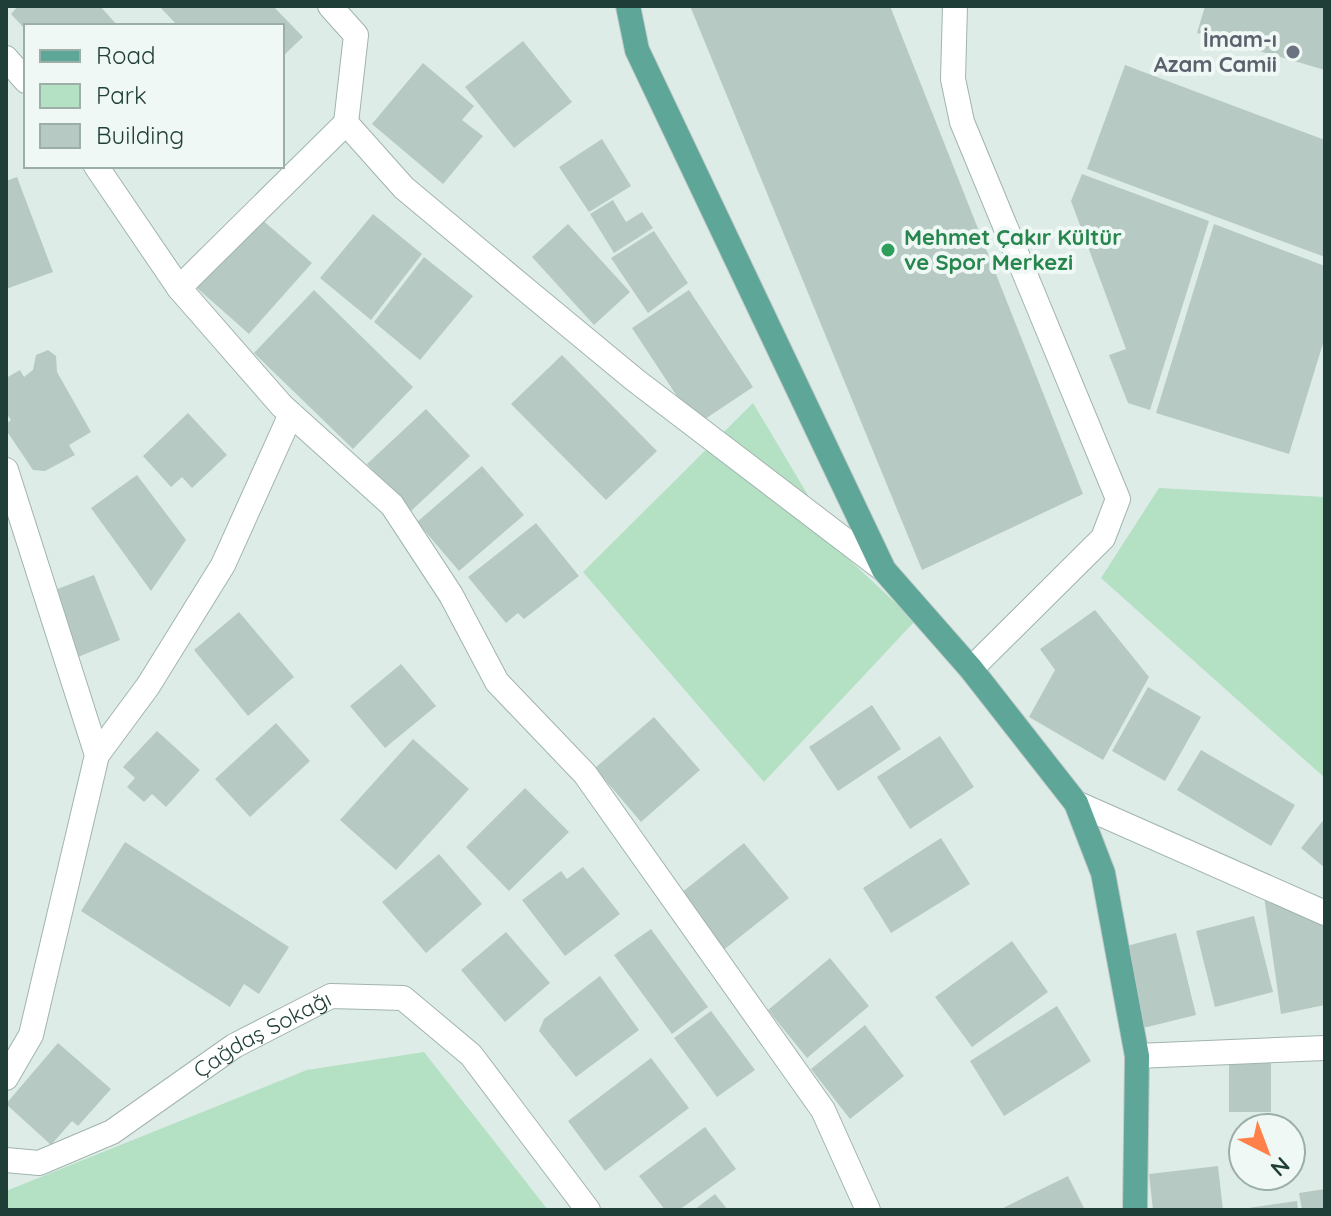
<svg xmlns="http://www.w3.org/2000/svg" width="1331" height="1216" font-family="Quicksand,sans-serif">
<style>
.green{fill:#b4e0c3}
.building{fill:#b6cac3}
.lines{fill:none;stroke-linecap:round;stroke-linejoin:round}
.minor-casing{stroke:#a1b4af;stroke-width:26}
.major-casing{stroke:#c0c9c7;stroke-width:26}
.minor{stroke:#fff;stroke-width:24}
.major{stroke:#5ea798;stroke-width:24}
.worship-dot{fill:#6b7280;stroke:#eff8f4;stroke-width:3}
.leisure-dot{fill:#2e9e5b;stroke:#eff8f4;stroke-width:3}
.labels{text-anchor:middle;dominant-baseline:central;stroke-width:8;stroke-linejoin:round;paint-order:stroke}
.worship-label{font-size:22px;font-weight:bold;fill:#5b616d;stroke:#eff8f4;text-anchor:end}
.leisure-label{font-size:22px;font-weight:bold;fill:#27864d;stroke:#eff8f4;text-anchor:start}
.street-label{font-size:22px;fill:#1e3e37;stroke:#eff8f4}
</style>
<rect width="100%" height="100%" fill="#deece7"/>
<g class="green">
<path d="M753,403L843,554L915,621L764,782L583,572Z"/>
<path d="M1159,488L1325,497V778L1101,578Z"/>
<path d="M424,1052L548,1210H6V1191L307,1070Z"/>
</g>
<g class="building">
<path d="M18,6H100L118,26H26V30L11,14Z"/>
<path d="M159,6H273L303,37L282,57V26H178Z"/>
<path d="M690,6H890L1083,494L922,570Z"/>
<path d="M1205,6H1325V70L1197,33Z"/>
<path d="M523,41L572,102L514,148L465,87Z"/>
<path d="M423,63L474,106L462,120L483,136L443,184L372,124Z"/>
<path d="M1125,65L1325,140V257L1087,169Z"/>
<path d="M602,139L631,186L589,212L559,167Z"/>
<path d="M1082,174L1209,221L1150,410L1128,403L1109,355L1126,349L1071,201Z"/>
<path d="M17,177L53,272L6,289V181Z"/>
<path d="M613,200L626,222L642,212L653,228L614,253L590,214Z"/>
<path d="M373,214L422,254L371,320L320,278Z"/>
<path d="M260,218L312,263L249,334L197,288Z"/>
<path d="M568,224L630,292L594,325L532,257Z"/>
<path d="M1214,224L1325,266V337L1289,454L1156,413Z"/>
<path d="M654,231L688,283L648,313L611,258Z"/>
<path d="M424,257L473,296L420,360L374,322Z"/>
<path d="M314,290L413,387L353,449L254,353Z"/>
<path d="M689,290L753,387L696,425L632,328Z"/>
<path d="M48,350L56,356L57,372L91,432L69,445L75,455L45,471L33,470L6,430V424L11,420L6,413V378L20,370L24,377L33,370L36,355Z"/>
<path d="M562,355L657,451L606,500L511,404Z"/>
<path d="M426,409L470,456L411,511L367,464Z"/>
<path d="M188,413L227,455L192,488L182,477L171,487L143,456Z"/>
<path d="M482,466L524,515L459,571L417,522Z"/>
<path d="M137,475L186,540L151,591L91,508Z"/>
<path d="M536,523L579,576L524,619L518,613L506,623L468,577Z"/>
<path d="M94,575L120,640L73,659L47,593Z"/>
<path d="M1095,610L1149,677L1103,760L1029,717L1055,670L1040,649Z"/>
<path d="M239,612L294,677L248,716L194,650Z"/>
<path d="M401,664L436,706L385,748L350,706Z"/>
<path d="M1148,687L1201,717L1165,781L1112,751Z"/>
<path d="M872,705L901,749L838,791L809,747Z"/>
<path d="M654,717L700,770L641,822L595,768Z"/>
<path d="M276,723L310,761L250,817L215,779Z"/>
<path d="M157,731L200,770L166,807L152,794L144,802L127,787L135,778L123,767Z"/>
<path d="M940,736L974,787L910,829L877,777Z"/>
<path d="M413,739L469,789L396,870L340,820Z"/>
<path d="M1201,750L1295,805L1271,846L1177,790Z"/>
<path d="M525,788L569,832L509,891L466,847Z"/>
<path d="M1325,818V868L1301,848Z"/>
<path d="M941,838L970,884L891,933L863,888Z"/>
<path d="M125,842L289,947L259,994L244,984L230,1007L81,911Z"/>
<path d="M744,843L789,898L721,952L676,897Z"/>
<path d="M439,854L482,904L426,953L382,902Z"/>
<path d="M583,867L620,914L565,956L522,900L561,871L567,879Z"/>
<path d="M1264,896L1325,919V1005L1281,1014Z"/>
<path d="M1254,916L1273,992L1215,1007L1196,931Z"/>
<path d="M651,929L708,1007L672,1034L614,955Z"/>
<path d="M506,932L550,983L505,1022L461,970Z"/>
<path d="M1176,933L1196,1015L1139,1029L1119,948Z"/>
<path d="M1012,941L1048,992L972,1047L935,997Z"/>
<path d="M830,958L869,1006L807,1058L768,1010Z"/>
<path d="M600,976L639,1030L576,1077L539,1031L544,1019Z"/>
<path d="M1057,1006L1091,1061L1004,1116L970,1061Z"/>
<path d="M711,1011L755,1070L717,1097L674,1038Z"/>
<path d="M865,1025L904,1076L850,1119L811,1069Z"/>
<path d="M58,1043L111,1089L78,1126L72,1121L51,1145L6,1104Z"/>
<path d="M651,1058L689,1108L605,1171L568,1121Z"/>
<rect x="1229" y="1059" width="42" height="53"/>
<path d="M705,1127L736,1169L679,1210H665L639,1176Z"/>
<path d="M1218,1166L1223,1210H1153L1149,1174Z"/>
<path d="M1068,1176L1085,1210H999Z"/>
<path d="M1325,1189V1210H1302L1299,1193Z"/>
<path d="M715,1194L728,1210H694Z"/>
<path d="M1297,1201L1298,1210H1248V1208Z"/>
</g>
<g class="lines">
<g class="minor-casing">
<g id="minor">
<path d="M330,6L356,35L346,123L404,188L531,294L635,380L884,570"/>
<path d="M955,6L953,79L962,122L1118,499L1103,538L971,669"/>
<path d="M6,58L26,81"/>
<path d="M96,166L179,288L282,406L392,505L451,595L497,682L585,774L823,1110L868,1210"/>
<path d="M179,288L346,123"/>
<path d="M6,470L97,755L31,1035L6,1078"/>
<path d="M97,755L148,686L223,565L291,414"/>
<path d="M1076,803L1325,913"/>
<path d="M1137,1056L1325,1048"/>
<path id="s1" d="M6,1160L39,1163L112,1132L234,1046L331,996L403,998L471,1055L588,1210"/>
</g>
</g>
<g class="major-casing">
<path id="major" d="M628,6L637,50L884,570L971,669L1076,803L1103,873L1137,1056L1135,1210"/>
</g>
<use href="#minor" class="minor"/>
<use href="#major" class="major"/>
</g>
<circle class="worship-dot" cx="1293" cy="52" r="8"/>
<circle class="leisure-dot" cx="888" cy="250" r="8"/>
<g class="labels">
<g class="worship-label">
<text x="1277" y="39">İmam-ı<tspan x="1277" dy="25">Azam Camii</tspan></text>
</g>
<g class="leisure-label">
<text x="904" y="237">Mehmet Çakır Kültür<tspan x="904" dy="25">ve Spor Merkezi</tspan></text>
</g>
<g class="street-label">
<text stroke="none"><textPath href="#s1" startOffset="292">Çağdaş Sokağı</textPath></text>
</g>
</g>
<rect width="1331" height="1216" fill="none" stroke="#1e3e37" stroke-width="16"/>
<rect x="24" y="24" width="260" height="144" fill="#eff8f4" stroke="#9baea8" stroke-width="2"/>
<rect x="40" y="50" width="40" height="12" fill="#5ea798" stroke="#9baea8" stroke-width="2"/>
<text x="96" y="64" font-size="24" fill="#1e3e37">Road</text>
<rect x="40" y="84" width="40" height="24" fill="#b4e0c3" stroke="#9baea8" stroke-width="2"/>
<text x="96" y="104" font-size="24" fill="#1e3e37">Park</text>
<rect x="40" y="124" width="40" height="24" fill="#b6cac3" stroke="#9baea8" stroke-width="2"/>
<text x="96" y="144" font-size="24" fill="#1e3e37">Building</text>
<g transform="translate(1267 1152) rotate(138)"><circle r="38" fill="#eff8f4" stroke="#9baea8" stroke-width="2"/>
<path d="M0-6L14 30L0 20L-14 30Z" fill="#ff8049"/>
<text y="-12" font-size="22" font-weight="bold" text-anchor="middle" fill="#1e3e37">N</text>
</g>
</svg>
